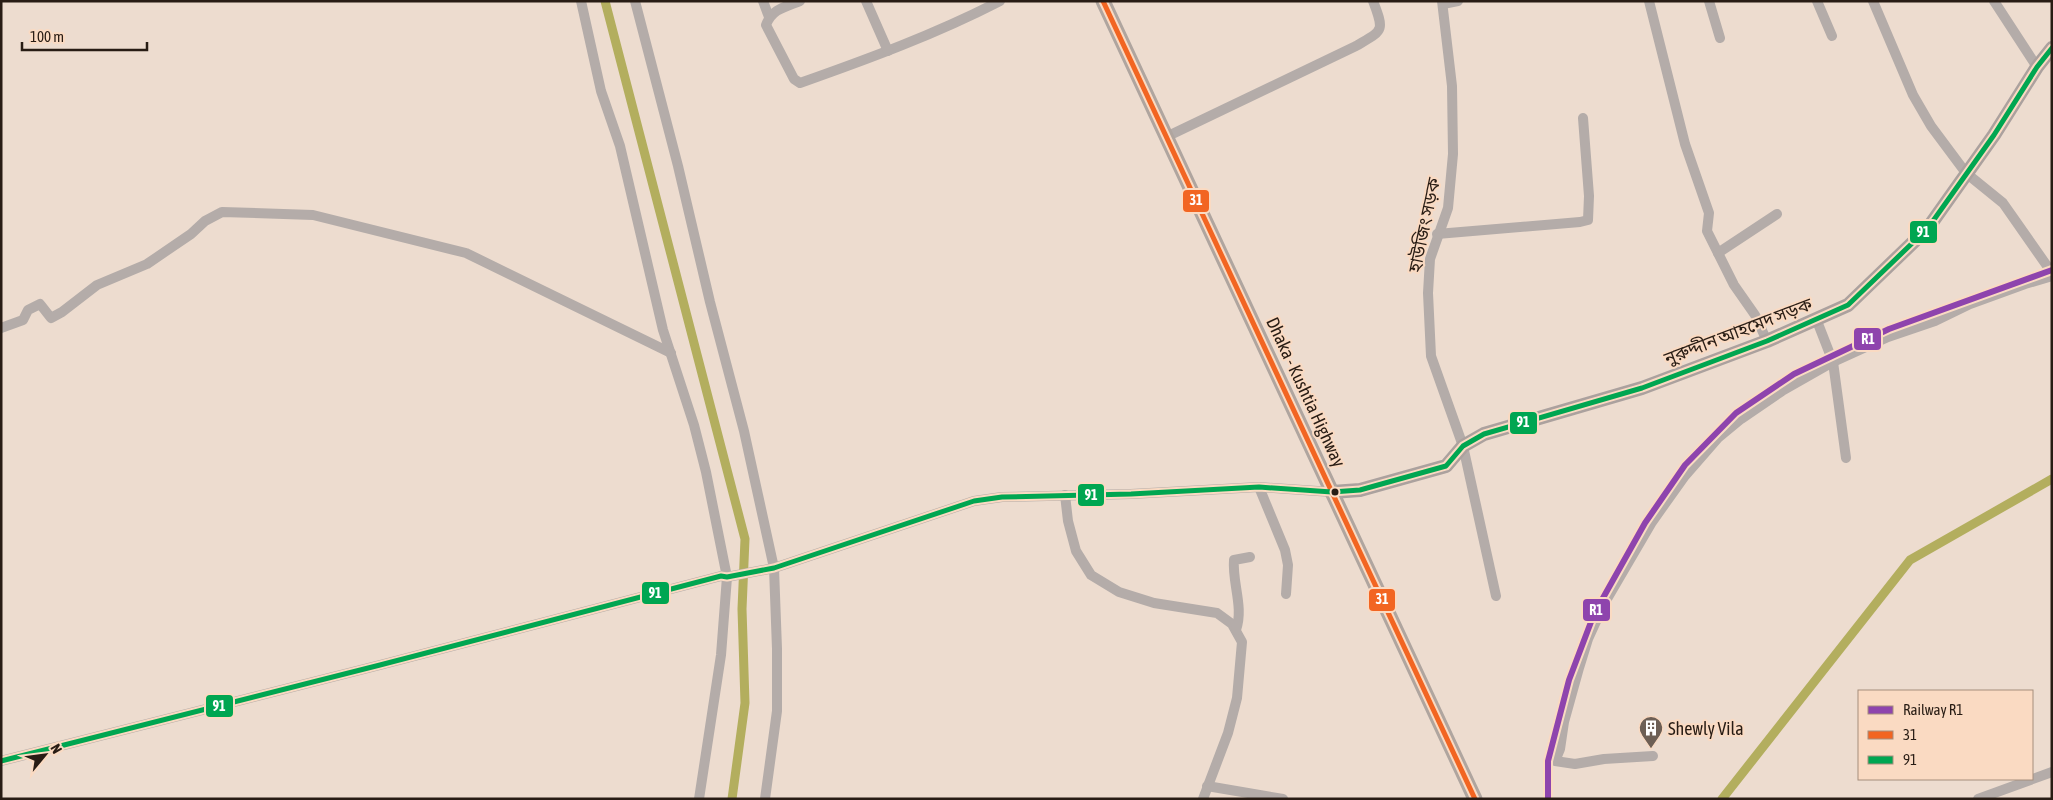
<svg xmlns="http://www.w3.org/2000/svg" width="2053" height="800" font-family="'Asap Condensed','Noto Sans Bengali',sans-serif">
<style>
.lines{fill:none;stroke-linecap:round;stroke-linejoin:round}
.canal{stroke:#b3ae5e;stroke-width:9}
.street{stroke:#b4aca9;stroke-width:10}
.secondary{stroke:#aba19e;stroke-width:14}
.primary{stroke:#afa59f;stroke-width:15}
.bus-1-casing{stroke:#fadac2;stroke-width:9}
.bus-2-casing{stroke:#fadac2;stroke-width:9}
.bus-1{stroke:#f26522;stroke-width:5}
.bus-2{stroke:#00a651;stroke-width:5}
.rail-1-casing{stroke:#fadac2;stroke-width:10}
.rail-1{stroke:#8e44ad;stroke-width:6}
.bus-dot{fill:#281c14;stroke:#fadac2;stroke-width:2}
.labels{text-anchor:middle;dominant-baseline:central;stroke-width:4;stroke-linejoin:round;paint-order:stroke}
.street-label{font-size:18px;fill:#281c14;stroke:#fadac2}
.poi-label{font-size:18px;fill:#281c14;stroke:#fadac2;text-anchor:start}
.line-badge{stroke:#fadac2;stroke-width:2}
.badge-label{font-size:14px;text-anchor:middle;font-weight:bold;fill:#fff}
</style>
<rect width="100%" height="100%" fill="#eddccf"/>
<g class="lines">
<g class="canal">
<path d="M605,1L745,539L742,609L745,703L732,799"/>
<path d="M1722,799L1910,560L2052,479"/>
</g>
<g class="street">
<path d="M581,1L601,91L620,146L663,330L694,425L706,472L727,577L721,655L699,799"/>
<path d="M635,1L678,166L710,302L744,431L774,568L777,649V711L765,799"/>
<path d="M763,1L769,17"/>
<path d="M800,1C785,7 772,9 766,25L794,79L800,83C868,59 936,34 1000,1"/>
<path d="M866,1L888,51"/>
<path d="M1442,1L1452,86L1453,154L1448,208L1430,259L1428,293L1431,356L1463,446L1496,596"/>
<path d="M1649,1L1685,144L1709,213L1707,231L1734,285L1755,315L1767,341"/>
<path d="M1709,1L1720,38"/>
<path d="M1817,1L1832,36"/>
<path d="M1873,1L1913,95L1931,126L1966,173L2003,203L2052,273"/>
<path d="M1994,1L2037,67"/>
<path d="M1443,4L1458,1"/>
<path d="M1166,137L1356,46C1383,30 1385,32 1373,1"/>
<path d="M1437,234L1580,222L1588,220L1589,196L1583,118"/>
<path d="M1718,253L1777,214"/>
<path d="M1817,321L1833,362L1846,458"/>
<path d="M1,328L23,320L28,310L40,304L51,318L62,312L97,285L147,264L191,234L205,221L222,212L313,215L466,253L671,353"/>
<path d="M1259,487L1285,550L1288,565L1286,594"/>
<path d="M1065,495L1068,521L1076,551L1091,575L1119,592L1154,603L1217,613L1232,624L1242,642L1237,698L1228,733L1203,799"/>
<path d="M1236,630C1244,607 1232,583 1234,560L1250,557"/>
<path d="M1653,756L1604,759L1575,764L1555,761L1560,749L1564,722L1579,668L1588,639L1604,604L1652,522L1684,477L1718,438L1741,419L1782,391L1833,362L1888,337L1935,321L1970,304L2025,284L2052,276"/>
<path d="M1,761L380,665L721,576L727,577L774,568L974,501L1002,497L1131,494L1259,487L1332,492"/>
<path d="M1207,786L1283,799"/>
<path d="M1978,799L2052,772"/>
</g>
<path class="secondary" d="M1332,492L1360,490L1446,466L1463,446L1484,434L1642,388L1767,341L1848,305L1928,228L1994,135L2037,67L2052,48"/>
<path class="primary" d="M1103,1L1475,799"/>
<g class="bus-1-casing">
<path id="bus-1" d="M1103,1L1475,799"/>
</g>
<g class="bus-2-casing">
<path id="bus-2" d="M1,761L380,665L721,576L727,577L774,568L974,501L1002,497L1131,494L1259,487L1332,492L1360,490L1446,466L1463,446L1484,434L1642,388L1767,341L1848,305L1928,228L1994,135L2037,67L2052,48"/>
</g>
<use href="#bus-1" class="bus-1"/>
<use href="#bus-2" class="bus-2"/>
<g class="rail-1-casing">
<path id="rail-1" d="M1548,799V761L1569,680L1594,614L1645,523L1685,465L1736,413L1794,374L1889,329L2052,270"/>
</g>
<use href="#rail-1" class="rail-1"/>
</g>
<defs>
<g id="building-pin" transform="scale(1.25)"><path d="M0 17L-7.5 6A9.5 9.5 0 1 1 7.5 6Z" fill="#6d5f55" stroke="#fadac2"/><path d="M-4-6H4V6H1V3H-1V6H-4ZM-2.5-4.3h1.7v1.8h-1.7ZM.8-4.3h1.7v1.8H.8ZM-2.5-1h1.7V.8h-1.7ZM.8-1h1.7V.8H.8Z" fill="#fff"/></g>
</defs>
<g fill-rule="evenodd">
<use href="#building-pin" x="1651" y="728"/>
</g>
<circle class="bus-dot" cx="1335" cy="492" r="4.5"/>
<g class="labels">
<g class="street-label">
<text transform="translate(1424 225) rotate(-78)">হাউজিং সড়ক</text>
<text transform="translate(1738 331) rotate(-21)">নুরুদ্দীন আহমেদ সড়ক</text>
<text transform="translate(1306 392) rotate(65)">Dhaka - Kushtia Highway</text>
</g>
<g class="poi-label">
<text x="1668" y="728">Shewly Vila</text>
</g>
</g>
<g class="line-badge">
<rect x="1182" y="189" width="28" height="24" rx="5" fill="#f26522"/>
<rect x="1909" y="220" width="29" height="24" rx="5" fill="#00a651"/>
<rect x="1853" y="327" width="29" height="24" rx="5" fill="#8e44ad"/>
<rect x="1509" y="411" width="29" height="24" rx="5" fill="#00a651"/>
<rect x="1077" y="483" width="28" height="24" rx="5" fill="#00a651"/>
<rect x="641" y="581" width="29" height="24" rx="5" fill="#00a651"/>
<rect x="1368" y="588" width="28" height="24" rx="5" fill="#f26522"/>
<rect x="1582" y="598" width="29" height="24" rx="5" fill="#8e44ad"/>
<rect x="205" y="694" width="29" height="24" rx="5" fill="#00a651"/>
</g>
<g class="badge-label">
<text x="1196" y="205">31</text>
<text x="1923" y="237">91</text>
<text x="1868" y="344">R1</text>
<text x="1523" y="427">91</text>
<text x="1091" y="500">91</text>
<text x="655" y="598">91</text>
<text x="1382" y="604">31</text>
<text x="1596" y="615">R1</text>
<text x="219" y="711">91</text>
</g>
<rect width="2053" height="800" fill="none" stroke="#281c14" stroke-width="5"/>
<rect x="1858" y="690" width="175" height="90" fill="#fadac2" stroke="#a68e7c"/>
<rect x="1868" y="706" width="25" height="8" fill="#8e44ad" stroke="#a68e7c"/>
<text x="1903" y="715" font-size="15" fill="#281c14">Railway R1</text>
<rect x="1868" y="731" width="25" height="8" fill="#f26522" stroke="#a68e7c"/>
<text x="1903" y="740" font-size="15" fill="#281c14">31</text>
<rect x="1868" y="756" width="25" height="8" fill="#00a651" stroke="#a68e7c"/>
<text x="1903" y="765" font-size="15" fill="#281c14">91</text>
<g transform="translate(45 755) rotate(61)" stroke="#fadac2" stroke-width="4" paint-order="stroke">
<path d="M0-4L9 19L0 12L-9 19Z" fill="#281c14"/>
<text y="-8" font-size="14" font-weight="bold" text-anchor="middle" fill="#281c14">N</text>
</g>
<path d="M22 42v8h125v-8" fill="none" stroke="#281c14" stroke-width="2.5"/>
<text x="30" y="42" font-size="15" fill="#281c14" stroke="#fadac2" stroke-width="4" paint-order="stroke">100 m</text>
</svg>
